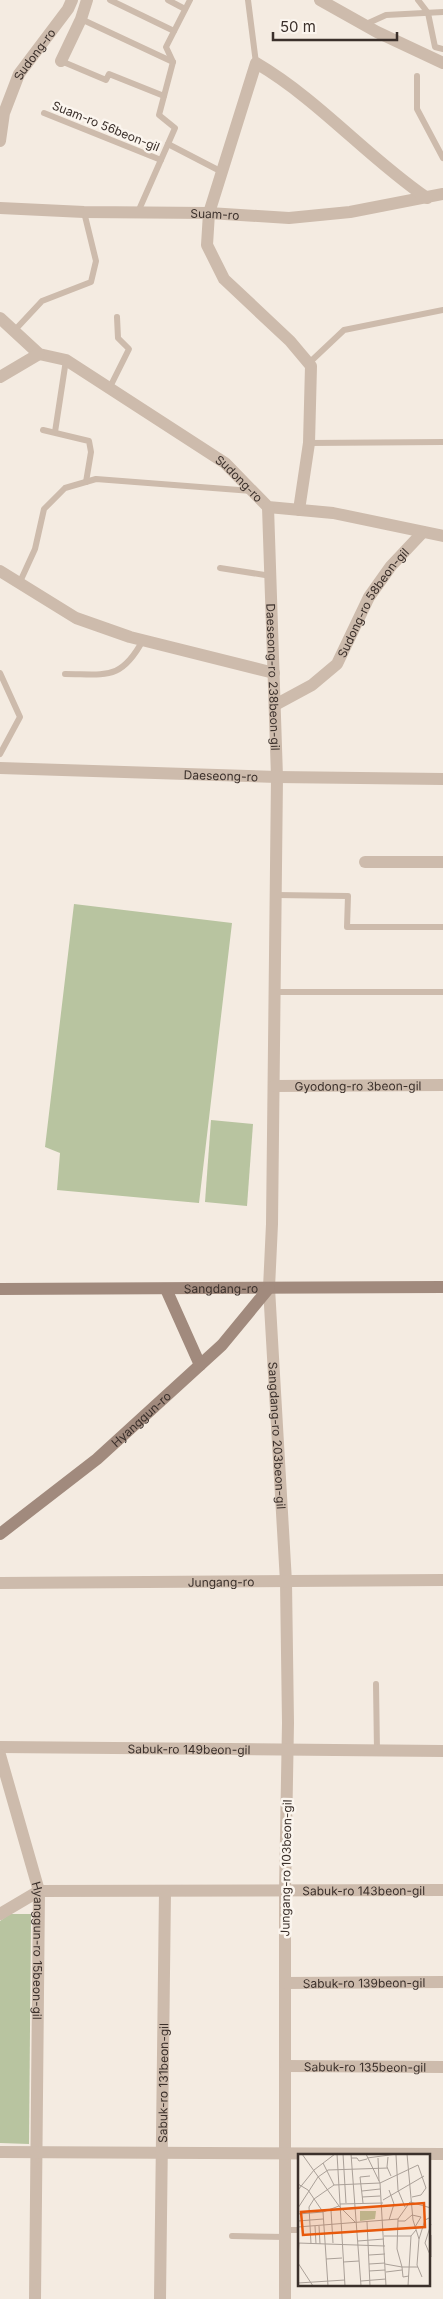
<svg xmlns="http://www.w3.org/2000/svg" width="443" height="2299" font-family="Inter,sans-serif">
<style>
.green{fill:#b8c4a0}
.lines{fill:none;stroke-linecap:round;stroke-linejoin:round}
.lane{stroke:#cdbbac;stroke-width:6}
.street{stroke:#cdbbac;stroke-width:12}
.secondary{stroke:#a18a7d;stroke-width:12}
.labels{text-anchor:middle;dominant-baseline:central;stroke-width:5;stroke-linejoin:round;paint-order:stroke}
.street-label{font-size:12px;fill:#3b302b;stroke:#fbf5ee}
.inset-road{fill:none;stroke:#aaa098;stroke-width:1}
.view{fill:#e8590c;fill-opacity:0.15;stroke:#e8590c;stroke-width:2.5}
.inset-edge{fill:none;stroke:#3b302b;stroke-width:2.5}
</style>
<rect width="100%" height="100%" fill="#f4ebe1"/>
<g class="green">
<path d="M74,904L232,923L199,1203L57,1190L60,1153L45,1147Z"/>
<path d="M211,1120L253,1124L247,1206L205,1202Z"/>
<path d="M10,1914H31L29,2144L0,2143V1921Z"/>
</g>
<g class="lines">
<g class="lane">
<path d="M110,0L174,31"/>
<path d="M168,0L185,9"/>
<path d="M248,0L256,63"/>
<path d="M418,0L428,13L435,47L443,49"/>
<path d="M81,19L173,62"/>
<path d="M364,25L386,15L443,12"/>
<path d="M61,61L106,80L109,74L164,96"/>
<path d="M417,76V109L443,158"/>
<path d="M44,113L161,160"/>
<path d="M168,144L222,172"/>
<path d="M138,212L175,128L159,115L173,62L166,47L190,0"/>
<path d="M14,331L42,301L91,282L96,261L84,212"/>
<path d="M309,363L344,330L443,310"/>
<path d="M109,389L129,349L118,338L117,317"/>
<path d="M43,430L89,441L91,452L86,482"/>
<path d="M55,432L66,360"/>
<path d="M309,443L443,442"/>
<path d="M220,568L271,576"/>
<path d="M19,584L35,549L44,509L65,488L96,479L252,491"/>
<path d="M0,673L20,717L0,754"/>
<path d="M65,674C106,674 121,681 143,640"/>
<path d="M276,895L348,896L347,927H443"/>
<path d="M275,992H443"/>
<path d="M376,1684L377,1751"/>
<path d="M286,2230H299"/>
<path d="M232,2236L286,2237"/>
</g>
<g class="street">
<path d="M320,0L377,32L443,63"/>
<path d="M61,61L81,19L87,0"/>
<path id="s1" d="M0,141L4,113L19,74L68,9L72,0"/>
<path id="s2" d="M0,208L84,212L209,213L289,218L350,212L443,194"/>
<path id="s3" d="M0,318L39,354L66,360L225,463L268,507L333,513L443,536"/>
<path d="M0,377L39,354"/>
<path id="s4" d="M268,507L277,777L272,1224L269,1288L286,1582L288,1723L285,1891V2299"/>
<path d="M299,510L309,443L311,366L290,341L224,279L207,245L209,213L256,63C319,100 367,157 427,198"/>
<path d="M0,571L76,618L130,637L274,673"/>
<path id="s5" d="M275,705L312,685L337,664L369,597L391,566L423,532"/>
<path id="s6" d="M0,768L277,777L443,779"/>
<path d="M365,862H443"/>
<path id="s7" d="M274,1086L443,1085"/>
<path id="s8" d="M0,1583L443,1580"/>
<path id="s9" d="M0,1747L443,1751"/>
<path id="s10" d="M0,1755L39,1891L35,2299"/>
<path id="s11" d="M0,1914L39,1891L443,1890"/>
<path id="s12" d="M285,1983L443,1982"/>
<path id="s13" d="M286,2066L443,2067"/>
<path d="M0,2152L443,2154"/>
<path id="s14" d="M160,2299L165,1891"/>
</g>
<g class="secondary">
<path id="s15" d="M0,1289L443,1287"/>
<path d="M166,1289L200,1365"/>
<path id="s16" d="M0,1534L97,1459L222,1345L269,1288"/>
</g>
</g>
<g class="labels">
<g class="street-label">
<text stroke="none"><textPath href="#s1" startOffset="95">Sudong-ro</textPath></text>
<text transform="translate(106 126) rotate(22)">Suam-ro 56beon-gil</text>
<text stroke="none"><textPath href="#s2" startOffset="215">Suam-ro</textPath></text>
<text stroke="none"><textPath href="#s3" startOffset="291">Sudong-ro</textPath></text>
<text stroke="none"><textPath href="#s5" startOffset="146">Sudong-ro 58beon-gil</textPath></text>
<text stroke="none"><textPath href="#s4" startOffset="170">Daeseong-ro 238beon-gil</textPath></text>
<text stroke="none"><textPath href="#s6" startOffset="221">Daeseong-ro</textPath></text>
<text stroke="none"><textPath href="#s7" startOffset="84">Gyodong-ro 3beon-gil</textPath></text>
<text stroke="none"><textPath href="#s15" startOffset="221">Sangdang-ro</textPath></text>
<text stroke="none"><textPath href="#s16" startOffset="182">Hyanggun-ro</textPath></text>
<text stroke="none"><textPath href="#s4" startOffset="929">Sangdang-ro 203beon-gil</textPath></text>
<text stroke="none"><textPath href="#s8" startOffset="221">Jungang-ro</textPath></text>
<text stroke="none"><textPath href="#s9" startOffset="189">Sabuk-ro 149beon-gil</textPath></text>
<text transform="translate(286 1868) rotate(-89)">Jungang-ro 103beon-gil</text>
<text stroke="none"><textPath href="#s11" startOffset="370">Sabuk-ro 143beon-gil</textPath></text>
<text stroke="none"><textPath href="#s10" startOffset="201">Hyanggun-ro 15beon-gil</textPath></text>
<text stroke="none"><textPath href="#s12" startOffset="79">Sabuk-ro 139beon-gil</textPath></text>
<text stroke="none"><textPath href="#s13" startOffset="79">Sabuk-ro 135beon-gil</textPath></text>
<text stroke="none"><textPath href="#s14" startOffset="216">Sabuk-ro 131beon-gil</textPath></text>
</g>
</g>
<g transform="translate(298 2154)">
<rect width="132" height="132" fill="#f4ebe1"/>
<path d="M62,57H78L77,65L62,67Z" fill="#b8c4a0"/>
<path class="inset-road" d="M4,0L41,52L57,68M39,0L47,132M45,0L48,49M53,0L63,132M68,0L82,29L88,132M109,0L115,66L121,85L119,111L124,123M98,1L100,36L107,53M90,3L89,13L93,22M53,4H59L61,7L69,5M69,4L99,0M80,4L81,27M25,9L36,31M82,29L120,11L128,34L123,41L114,43M0,30L10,36L25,58L30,132M0,36L16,16L37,0M64,37L82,35M64,43L82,42M85,46L126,22M65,49L62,23L72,22M42,50L85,49M0,54L20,23L30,16L90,14M33,56L35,89M0,60L25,58L41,52M91,66L96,50L91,36M0,67L25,65M100,67H107L114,61L123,63L117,73M69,68L72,132M133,70L127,89L133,103M17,72L18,90M21,72L22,90M0,73L100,65M70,77L86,76M133,81V103M86,82H113L118,76M121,85L127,66L133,63M60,87L86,85M0,89L87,92M13,90L11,53L16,45L36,31L82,29M71,101L87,100M0,104L1,89M28,105L44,104M45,108L61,107M0,109L15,132M71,110L87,109M87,110L104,113L105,123L111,122M120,113H104L99,95L100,65L112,48L133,54M71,117L87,116M88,118L104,116M63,127L88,125M0,129L47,126M110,132L113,82"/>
<path class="view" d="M126,49L127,73L5,81L3,58Z"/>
<rect width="132" height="132" class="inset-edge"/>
</g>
<path d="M273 32v8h124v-8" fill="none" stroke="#3b302b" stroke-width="2.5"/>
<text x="280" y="32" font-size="15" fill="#3b302b" stroke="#fbf5ee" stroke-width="4" paint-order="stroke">50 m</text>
</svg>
